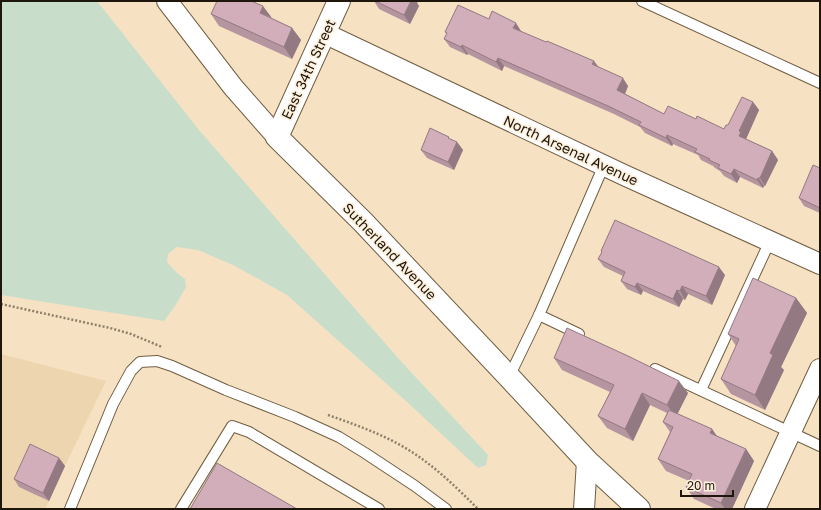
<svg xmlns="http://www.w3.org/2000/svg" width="821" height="510" font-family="'Golos Text',sans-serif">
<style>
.built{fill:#edd5af}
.green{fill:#c8decb}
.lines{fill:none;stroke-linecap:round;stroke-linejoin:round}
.service-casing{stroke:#705e43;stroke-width:12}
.minor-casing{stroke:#705e43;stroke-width:22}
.secondary-casing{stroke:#705e43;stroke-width:24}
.path{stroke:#8e7f6a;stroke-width:2.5;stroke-dasharray:2 2;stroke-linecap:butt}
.service{stroke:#fff;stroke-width:10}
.minor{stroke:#fff;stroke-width:20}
.secondary{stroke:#fff;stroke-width:22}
.wall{fill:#b595a0}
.shaded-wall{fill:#937982}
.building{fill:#d2adba;stroke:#937982}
.labels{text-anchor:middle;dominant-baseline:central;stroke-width:3.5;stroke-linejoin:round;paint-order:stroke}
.street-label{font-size:14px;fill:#1e160b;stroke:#fdf1de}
</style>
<rect width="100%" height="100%" fill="#f6e2c3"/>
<path class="built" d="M1,354L106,381L65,466L36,453L19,487L49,501L45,509H1Z"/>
<path class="green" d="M1,1H97L199,130L398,358L488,455L486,465L478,468L407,402L287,295L235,266L198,250L177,247L168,254L167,262L176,272L185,279L186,287L175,306L164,321L1,295Z"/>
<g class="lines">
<g class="service-casing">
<g id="service">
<path d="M642,1L820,83"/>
<path d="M539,315L579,334"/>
<path d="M655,369L820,446"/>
<path d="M509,377L539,315L604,165"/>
<path d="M701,390L770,241"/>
<path d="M70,509L113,404L131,371L140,362L157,361L172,366L226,390L295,417L339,437L365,453L415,486L446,509"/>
<path d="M181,509L232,426L249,432L379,509"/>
</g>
</g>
<g class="minor-casing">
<g id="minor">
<path d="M167,1L233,87L277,137"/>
<path d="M324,33L624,175L820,264"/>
<path d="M584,509L587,461"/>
<path d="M755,509L820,369"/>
</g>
</g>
<g class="secondary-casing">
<path id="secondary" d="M339,1L277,137L363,222L509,377L587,461L639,509"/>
</g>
<g class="path">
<path d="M1,304L110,328L131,334L162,347"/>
<path d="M328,415C365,428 399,440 430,465C447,478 463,494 478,509"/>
</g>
<use href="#service" class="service"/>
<use href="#minor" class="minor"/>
<use href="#secondary" class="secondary"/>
</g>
<g class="wall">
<path d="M374,1H418L417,3L419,6L410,24L379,9Z"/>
<path d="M211,14L271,18L292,28L301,40L292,59L219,26Z"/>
<path d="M521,31V32L597,66L628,86L625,94L664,114L696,119L724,129L753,102L759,110L746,139L772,151L778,160L765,186H764L763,188L740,177L737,183L724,176L720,171L715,168L713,166L701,160L698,155L673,144L672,146L645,133L640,127L614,114L504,66L502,71L468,54L467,55L450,47L444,39L447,34L445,32Z"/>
<path d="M457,142L463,150L454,170L427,158L421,150Z"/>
<path d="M820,168V213L804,206L799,198Z"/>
<path d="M601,251L725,275L712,305L688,294L685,300L683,299L679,307L643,291L641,295L627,289L621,281L623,276L604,267L598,259L602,252Z"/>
<path d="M796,298L807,313L781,367L784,370L765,410L731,394L721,379L736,346L728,334Z"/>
<path d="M554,358L688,393L677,414L712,429L717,436L746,449L754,461L732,509H716L694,499L686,487L689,481L666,471L658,459L670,432L663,422L667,413L650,405L633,441L607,428L598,416L610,392L562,370Z"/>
<path d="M59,458L65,466L49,501L19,487L14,479Z"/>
</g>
<g class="shaded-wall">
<path d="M411,1H418L417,3L419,6L410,24L404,15Z"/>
<path d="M263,6L272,18L260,13Z"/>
<path d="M516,23L521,31L519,37L513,28Z"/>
<path d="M292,28L301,40L292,59L284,47Z"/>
<path d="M462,45L468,54L467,55L461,47Z"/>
<path d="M498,58L504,66L502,71L496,62Z"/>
<path d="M594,61L600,69L592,64Z"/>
<path d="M623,78L628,86L623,99L617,90Z"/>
<path d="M753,102L759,110L746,139L747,140L739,136V131Z"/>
<path d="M667,135L673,144L672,146L666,138Z"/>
<path d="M457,142L463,150L454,170L448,162Z"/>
<path d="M772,151L778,160L765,186L760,178Z"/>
<path d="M734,169L740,177L737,183L731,174Z"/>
<path d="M758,178L764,186L763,188L757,180Z"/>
<path d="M719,267L725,275L712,305L706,296Z"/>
<path d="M637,283L643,291L641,295L635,287Z"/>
<path d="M682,286L688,294L685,300L680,291Z"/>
<path d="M677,290L683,299L679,307L673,299Z"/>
<path d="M796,298L807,313L781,367L784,370L765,410L755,395L770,353Z"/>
<path d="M679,381L688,393L676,417L667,405Z"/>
<path d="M642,393L650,405L633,441L625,429Z"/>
<path d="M712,429L720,441L710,433Z"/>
<path d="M746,449L754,461L732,509H725L721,503Z"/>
<path d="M59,458L65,466L49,501L43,493Z"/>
</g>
<g class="building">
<path d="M217,1H251L263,6L260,13L292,28L284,47L211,14Z"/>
<path d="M375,1H411L404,15Z"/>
<path d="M458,5L489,19L492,11L516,23L513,28L546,42L547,41L594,61L592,64L623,78L617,90L664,114L668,106L696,119L697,116L724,129L726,125H728L742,97L753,102L739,131L741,132L739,136L772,151L760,178H758L757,180L734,169L731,174L718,168L720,165L709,160L710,159L695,152L697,149L667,135L666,138L639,125L641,122L608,106L498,58L496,62L462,45L461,47L444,39L447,33L445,32Z"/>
<path d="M430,128L449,137L448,138L457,142L448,162L421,150Z"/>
<path d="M813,165L820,168V208L799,198Z"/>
<path d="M615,220L719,267L706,296L682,286L680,291L677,290L673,299L637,283L635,287L621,281L625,272L598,259L602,252L601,251Z"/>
<path d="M753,278L796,298L770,353L773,355L755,395L721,379L739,339L728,334Z"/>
<path d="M567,328L628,356L679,381L667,405L642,393L625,429L598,416L614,385L554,358Z"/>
<path d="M669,410L712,429L710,433L746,449L721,503L686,487L692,474L658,459L673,427L663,422Z"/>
<path d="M30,444L59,458L43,493L14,479Z"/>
<path d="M217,463L297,509H190Z"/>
</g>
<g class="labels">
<g class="street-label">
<text transform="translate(308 69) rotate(-65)">East 34th Street</text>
<text transform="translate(571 150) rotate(25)">North Arsenal Avenue</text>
<text transform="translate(390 251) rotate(46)">Sutherland Avenue</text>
</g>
</g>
<rect width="821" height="510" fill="none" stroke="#1e160b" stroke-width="4"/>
<path d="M681 490v6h52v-6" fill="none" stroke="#1e160b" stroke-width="2"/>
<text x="687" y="490" font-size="12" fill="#1e160b" stroke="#fdf1de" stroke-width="3" paint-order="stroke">20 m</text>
</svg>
